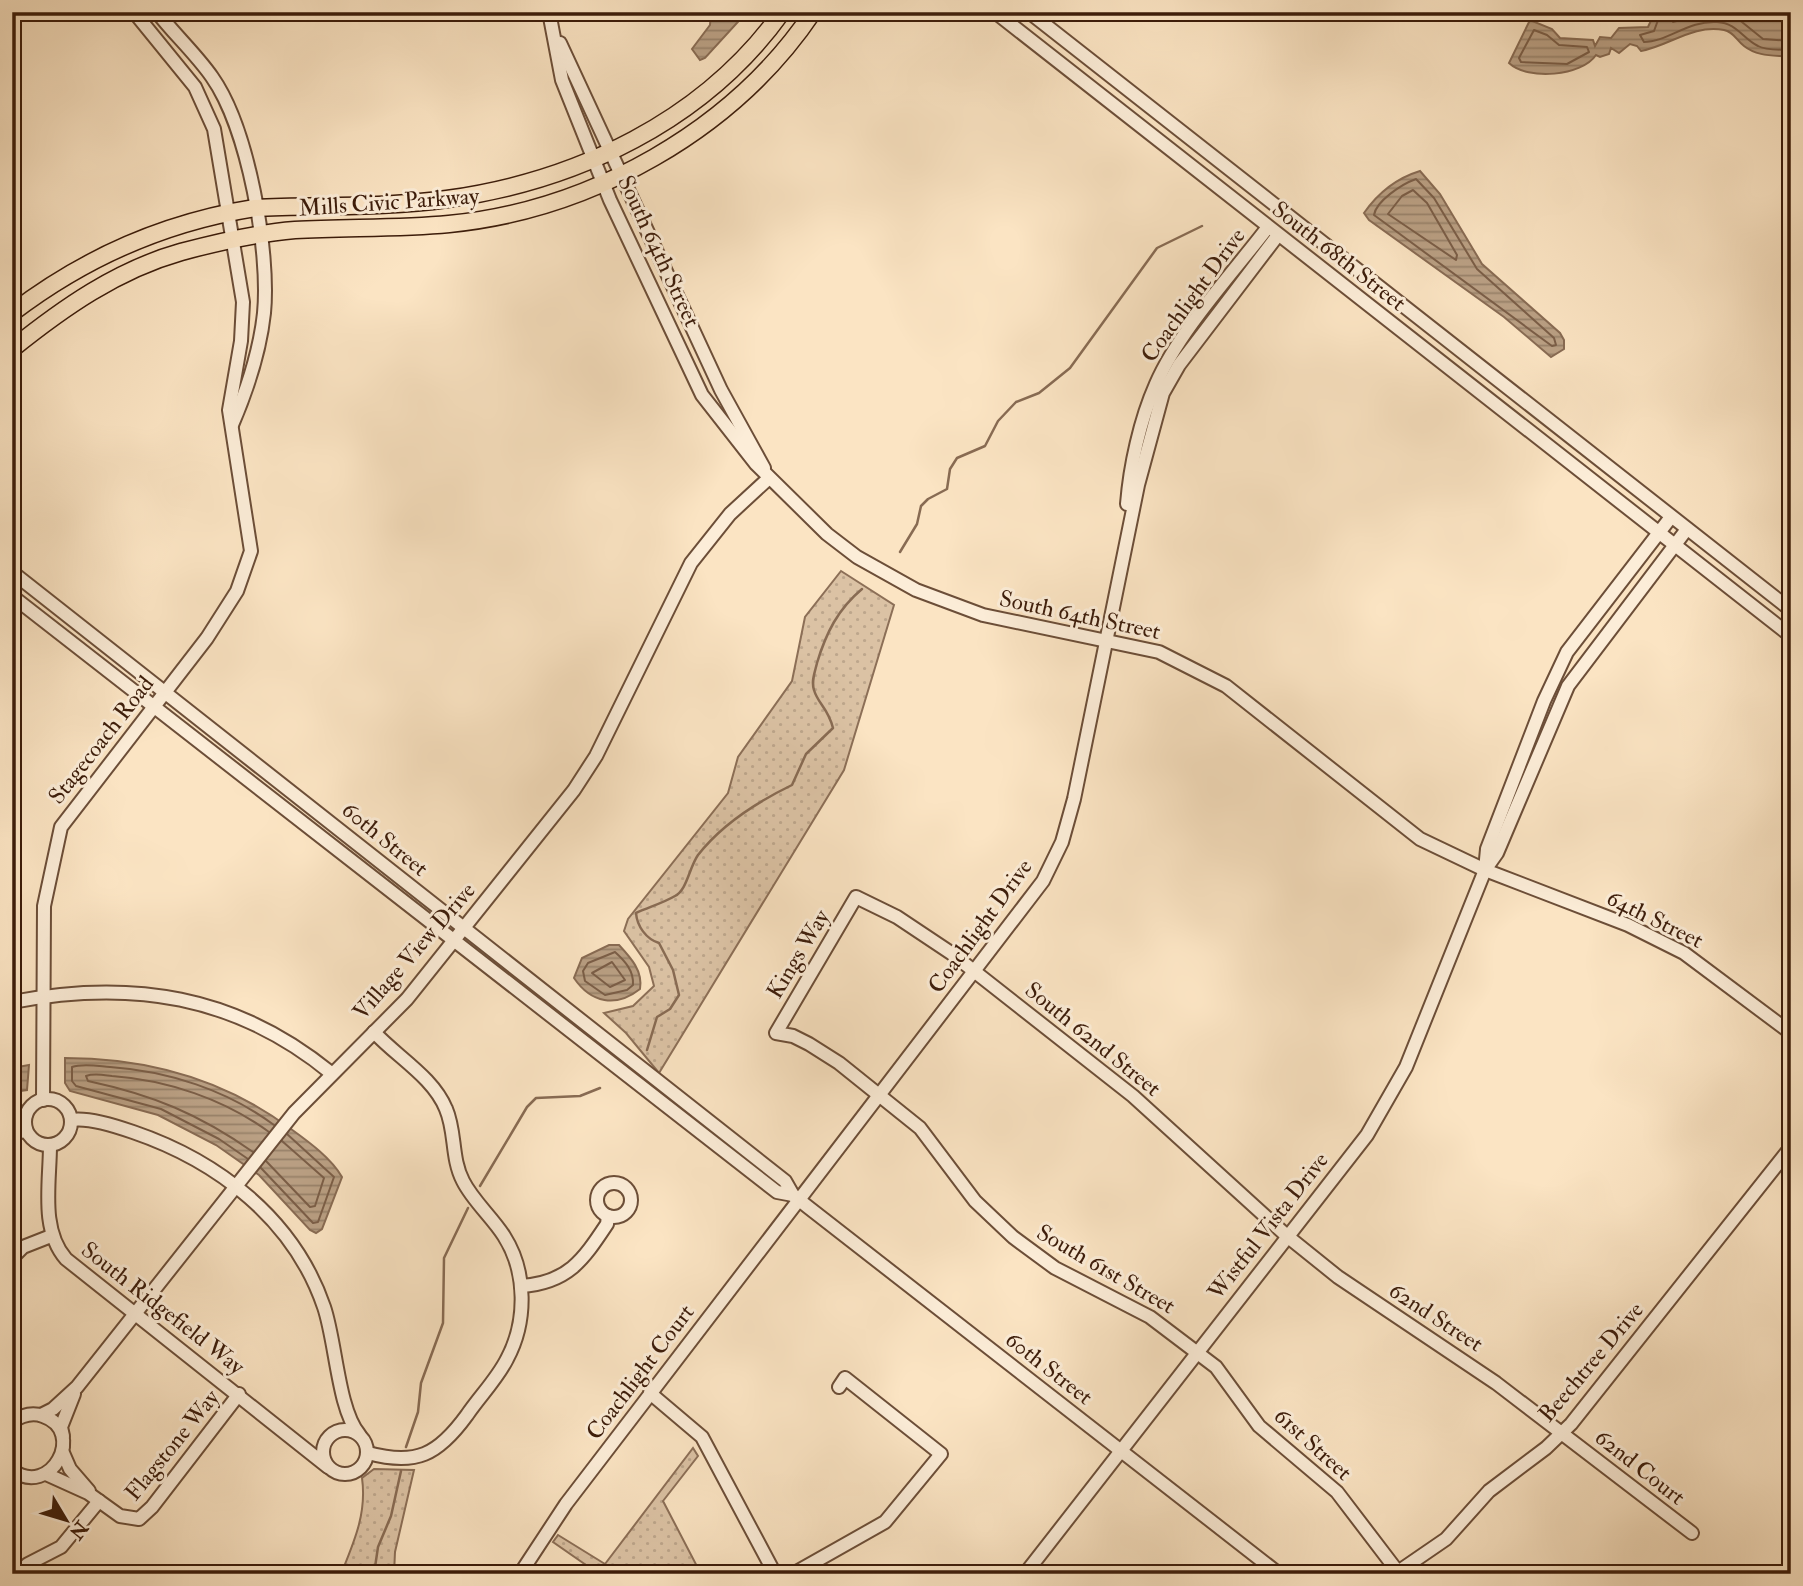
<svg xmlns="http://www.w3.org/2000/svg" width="1803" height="1586" font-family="'IM FELL Double Pica',serif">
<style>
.park{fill:url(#park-dots);stroke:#8c6f57;stroke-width:2}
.water{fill:url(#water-rules);stroke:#886b53;stroke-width:2}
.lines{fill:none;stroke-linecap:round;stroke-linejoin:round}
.shore{stroke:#7b5e47;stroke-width:2}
.stream{stroke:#886b53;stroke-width:2.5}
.minor-casing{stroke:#6c4e38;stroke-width:16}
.major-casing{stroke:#3c1c0a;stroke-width:19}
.minor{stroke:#fcedd8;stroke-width:12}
.major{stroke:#fbe4c3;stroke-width:16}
.labels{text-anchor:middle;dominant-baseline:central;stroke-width:6;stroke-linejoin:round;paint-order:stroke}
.street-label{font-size:23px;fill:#3c1c0a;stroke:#fcedd8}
</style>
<defs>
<pattern id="park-dots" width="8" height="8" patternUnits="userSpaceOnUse" patternTransform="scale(1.75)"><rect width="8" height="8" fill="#dbc2a4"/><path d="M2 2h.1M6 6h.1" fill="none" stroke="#bda68c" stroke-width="1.8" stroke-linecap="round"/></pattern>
<pattern id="water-rules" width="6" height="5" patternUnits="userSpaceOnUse" patternTransform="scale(1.75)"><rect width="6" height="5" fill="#baa084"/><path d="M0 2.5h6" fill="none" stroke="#98826a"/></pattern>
</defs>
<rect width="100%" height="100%" fill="#fbe4c3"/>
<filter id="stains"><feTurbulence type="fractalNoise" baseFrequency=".00286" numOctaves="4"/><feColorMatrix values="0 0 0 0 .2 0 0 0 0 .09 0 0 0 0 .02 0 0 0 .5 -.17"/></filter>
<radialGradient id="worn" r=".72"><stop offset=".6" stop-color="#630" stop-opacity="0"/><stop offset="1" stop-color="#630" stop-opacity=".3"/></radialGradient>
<g class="park">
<path d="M841,571L894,605L844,770L659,1073L626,1033L604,1013L633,1006L654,986L649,967L624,931L628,919L728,793L738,757L792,681L805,617Z"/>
<path d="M693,1448L698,1456L663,1501L701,1574H599L553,1542L558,1535L605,1564Z"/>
<path d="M374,1469L414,1470L395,1552L394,1574H341C354,1542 367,1513 362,1478Z"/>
</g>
<g class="water">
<path d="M711,12H747L705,58L700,60L692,49L710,25Z"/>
<path d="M1655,12H1791V57C1774,55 1758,57 1744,46C1736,40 1734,32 1724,30C1693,24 1669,46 1641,51L1637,46L1630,44L1619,53L1611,48L1609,54L1600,57L1596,55C1582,76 1528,81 1509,63L1530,20L1552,29L1560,38L1593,40L1595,46L1600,37L1611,38L1619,28L1648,27Z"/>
<path d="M1420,171L1440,194L1482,264L1560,333L1564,340V349L1551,357L1504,317L1369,220L1364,213C1378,193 1397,178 1420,171Z"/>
<path d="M609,945H619C631,958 643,971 640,989C616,1008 591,1003 574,978L582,958Z"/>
<path d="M65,1058C149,1058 224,1079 291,1129C309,1142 331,1158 342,1177L322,1229L316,1233L310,1230L259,1175L216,1145L158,1115L70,1091L65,1083Z"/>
<path d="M29,1065L27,1090L12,1092V1068Z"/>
</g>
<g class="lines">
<g class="shore">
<path d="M1661,12L1654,31L1640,35L1644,42C1667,42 1689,20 1717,22C1737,23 1742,38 1758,46C1767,51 1781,49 1791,50"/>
<path d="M1670,12L1673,22L1701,14H1724L1737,18L1763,39L1791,41"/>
<path d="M1534,30L1547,35L1559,45L1587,47L1589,52L1567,64L1521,62L1519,58Z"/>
<path d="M1416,179L1434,198L1477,269L1554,338L1556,345L1552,346L1374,215C1376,201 1402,184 1416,179Z"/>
<path d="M1413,190L1427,203L1457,255L1456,260L1388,214L1402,196Z"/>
<path d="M615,952C625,961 634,971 633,985L627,990L605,995L585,981L583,971L588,963Z"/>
<path d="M612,962L625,980L610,987L592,973Z"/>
<path d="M253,1152C199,1114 153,1095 88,1081L86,1076C94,1073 103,1075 112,1076C167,1080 224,1099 269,1132"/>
<path d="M248,1159L219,1139L161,1109L76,1086L72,1081V1067C83,1063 98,1066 110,1067C168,1071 227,1090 274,1125"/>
<path d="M266,1161L310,1207L315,1206L324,1178L282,1141"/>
<path d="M261,1168L313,1223L318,1222L334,1177L287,1134"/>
</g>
<g class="stream">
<path d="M900,552L917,524L921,506L928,499L947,489L950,469L957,458L985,446L998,421L1016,402L1039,393L1070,368L1157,248L1202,226"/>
<path d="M647,1050L657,1017L670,1009L679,995L673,970L659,943C646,939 637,926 636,913C649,907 663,903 675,896C687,890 689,868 698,855C722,824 757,802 792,785L806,754L833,728C828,708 818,704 814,690C811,681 815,672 817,663C826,633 838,609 862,589"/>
<path d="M480,1186L527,1107L536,1098L580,1096L600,1088"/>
<path d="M406,1447L418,1412L421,1383L443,1323L444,1258L468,1208"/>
<path d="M374,1574L378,1547L391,1516L401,1471"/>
</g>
<g class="minor-casing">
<g id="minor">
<path d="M157,12C174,34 196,54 212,77C248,128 270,251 264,313C260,351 247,390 232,425"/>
<path d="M549,12L562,80L610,200L702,395L756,464L827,534L857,557L916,590L983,615L1159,652L1226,686L1420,839L1485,870L1628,925L1684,953L1791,1033"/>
<path d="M995,12L1791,636"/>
<path d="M1029,12L1791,610"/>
<path d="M560,43L721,390L764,468"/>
<path d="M1127,504C1130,466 1140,420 1156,384C1179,331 1232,274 1268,227"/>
<path d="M12,572L785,1181L793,1195L808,1207L1279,1574"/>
<path d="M12,596L777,1192L793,1195"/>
<path d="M1485,870L1487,849L1544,701L1567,652L1671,517"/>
<path d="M12,1002C131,979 236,995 331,1073"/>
<circle cx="48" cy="1122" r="23"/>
<path d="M43,1100L44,906L61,827L207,638L237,591L251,551L229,410L241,341L243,302L214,129L195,87L134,12"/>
<path d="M71,1120C88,1117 116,1126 133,1132C218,1161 294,1219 324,1307C336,1342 338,1409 359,1434"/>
<path d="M12,1133L26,1131"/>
<path d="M50,1145C50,1183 40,1229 66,1259L328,1467"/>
<circle cx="614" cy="1200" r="17"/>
<path d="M12,1258L23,1247L51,1236"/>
<path d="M521,1286C568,1283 583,1260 607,1224L608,1216"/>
<path d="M650,1393L702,1437L775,1574"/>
<path d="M41,1415L53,1409L77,1387L294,1113L407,999L574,790L596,756L691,563L730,514L769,478"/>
<path d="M12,1422C22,1415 32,1412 43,1416C87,1431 51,1499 12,1470"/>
<circle cx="345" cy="1452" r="22"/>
<path d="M63,1436L61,1427L74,1394"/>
<path d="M63,1453L70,1469L89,1491"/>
<path d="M368,1453C416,1466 438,1455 467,1415C480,1396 497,1379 507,1359C527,1322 527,1272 504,1236C492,1217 473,1201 463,1181C451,1158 456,1132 446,1109C433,1077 397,1057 374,1032"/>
<path d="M46,1474L88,1493L120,1516L139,1519L152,1507L239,1394"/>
<path d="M1398,1572L1337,1492L1259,1426L1216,1367L1150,1317L1055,1268L1013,1237L975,1201L920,1128L839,1063L809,1044L793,1036L776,1033L856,897L897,917L951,953L1133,1096L1287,1236L1338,1277L1496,1383L1692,1533"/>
<path d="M17,1574L28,1564L61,1547L99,1501"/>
<path d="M520,1574L566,1504L1043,881L1062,842L1074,799L1138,485L1163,393L1179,365L1278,235"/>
<path d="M793,1574L885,1522L941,1454L845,1378L839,1387"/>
<path d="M1025,1574L1367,1135L1406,1067L1485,870L1497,853L1568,686L1687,529"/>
<path d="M1395,1574L1446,1539L1489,1491L1546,1448L1571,1424L1791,1147"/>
</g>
</g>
<g class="major-casing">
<g id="major">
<path d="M12,313C84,258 166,222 255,208C318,205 385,208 447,199C577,181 704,121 782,12"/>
<path d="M12,349C63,308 117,270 181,252C218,242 257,233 295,230C346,227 398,229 449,224C591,210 733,131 813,12"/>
</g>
</g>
<use href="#minor" class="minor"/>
<use href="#major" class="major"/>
</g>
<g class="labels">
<g class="street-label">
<text transform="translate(389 202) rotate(-4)">Mills Civic Parkway</text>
<text transform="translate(659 251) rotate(65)">South 64th Street</text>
<text transform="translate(1339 256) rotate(38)">South 68th Street</text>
<text transform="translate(1193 295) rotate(-54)">Coachlight Drive</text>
<text transform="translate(1080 615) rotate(12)">South 64th Street</text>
<text transform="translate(101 740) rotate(-52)">Stagecoach Road</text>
<text transform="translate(385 839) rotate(39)">60th Street</text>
<text transform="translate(1655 919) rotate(26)">64th Street</text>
<text transform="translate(980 926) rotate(-54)">Coachlight Drive</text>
<text transform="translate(414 951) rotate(-49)">Village View Drive</text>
<text transform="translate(798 954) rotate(-59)">Kings Way</text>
<text transform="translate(1093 1039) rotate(39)">South 62nd Street</text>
<text transform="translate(1268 1226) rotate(-52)">Wistful Vista Drive</text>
<text transform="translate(1106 1269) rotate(30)">South 61st Street</text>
<text transform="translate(163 1308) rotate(38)">South Ridgefield Way</text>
<text transform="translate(1436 1317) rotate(33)">62nd Street</text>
<text transform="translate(1591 1362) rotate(-50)">Beechtree Drive</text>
<text transform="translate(1049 1368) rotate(38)">60th Street</text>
<text transform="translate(640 1372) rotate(-53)">Coachlight Court</text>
<text transform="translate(1313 1444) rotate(42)">61st Street</text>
<text transform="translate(172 1445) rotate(-51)">Flagstone Way</text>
<text transform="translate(1640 1467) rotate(38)">62nd Court</text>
</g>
</g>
<rect width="1803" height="1586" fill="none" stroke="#fbe4c3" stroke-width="42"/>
<rect x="14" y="14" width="1775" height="1558" fill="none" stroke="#3c1c0a" stroke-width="3.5"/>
<rect x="21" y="21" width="1761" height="1544" fill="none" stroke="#3c1c0a" stroke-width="2"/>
<g transform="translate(66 1520) rotate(128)" stroke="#fcedd8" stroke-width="5" paint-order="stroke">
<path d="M0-5L12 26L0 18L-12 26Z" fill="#3c1c0a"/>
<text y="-10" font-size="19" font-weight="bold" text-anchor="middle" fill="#3c1c0a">N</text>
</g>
<rect width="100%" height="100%" filter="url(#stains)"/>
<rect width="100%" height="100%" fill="url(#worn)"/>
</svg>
